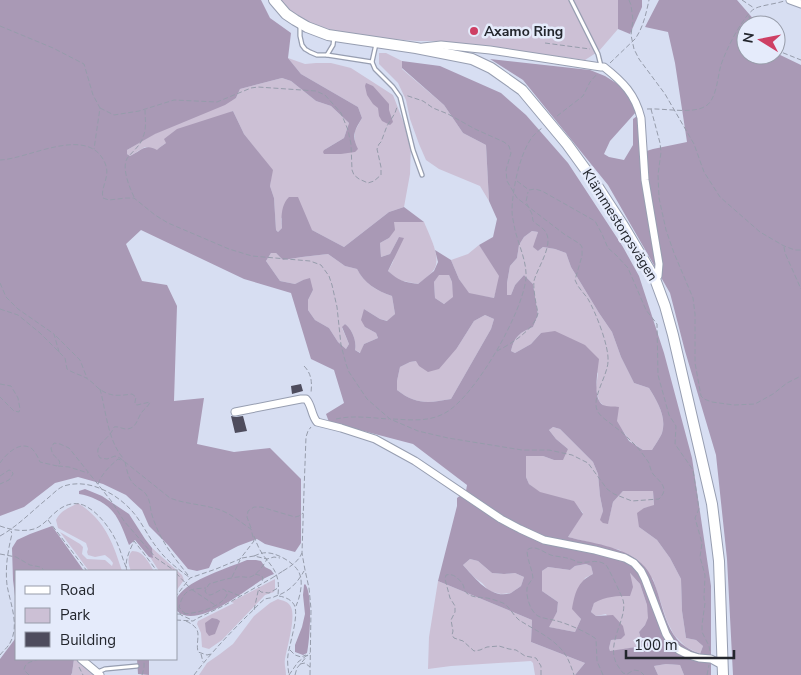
<svg xmlns="http://www.w3.org/2000/svg" width="801" height="675" font-family="'Nunito Sans',sans-serif">
<style>
.green{fill:#ccc0d5}
.forest{fill:#a999b5;fill-rule:evenodd}
.building{fill:#4e4c5d}
.lines{fill:none;stroke-linecap:round;stroke-linejoin:round}
.lane-casing{stroke:#979eb1;stroke-width:5.5}
.street-casing{stroke:#979eb1;stroke-width:9}
.secondary-casing{stroke:#979eb1;stroke-width:12}
.path{stroke:#969cab;stroke-width:1;stroke-dasharray:5 2.5;stroke-linecap:butt}
.lane{stroke:#fff;stroke-width:3}
.street{stroke:#fff;stroke-width:7}
.secondary{stroke:#fff;stroke-width:10}
.path-bridge{stroke:#969cab;stroke-width:1;stroke-dasharray:5 2.5;stroke-linecap:butt}
.poi-dot{fill:#ce3f64;stroke:#e5ebfb;stroke-width:2}
.labels{text-anchor:middle;dominant-baseline:central;stroke-width:5;stroke-linejoin:round;paint-order:stroke}
.poi-label{font-size:14px;font-weight:bold;fill:#23262d;stroke:#e5ebfb;text-anchor:start}
.street-label{font-size:14px;fill:#23262d;stroke:#e5ebfb}
</style>
<rect width="100%" height="100%" fill="#d7def2"/>
<g class="green">
<path d="M277,0H618V29L599,51L585,60L442,41H417L378,38L337,32L301,20L291,14Z"/>
<path d="M379,53H386L402,61V69L444,105L463,133L486,145L489,201L480,186L439,169L426,160L419,144L410,119L406,100L398,83L379,64Z"/>
<path d="M288,58L305,64L316,63H331L351,68L393,95L411,142L410,174L404,207L389,212L344,247L312,230L281,218L282,228L278,232L276,230L274,198L270,186L272,170L244,134L233,111L166,143L159,148L157,151L145,147L130,156L127,154V150L154,134L236,98L240,89L282,78L291,81L316,101L331,106L349,123L344,138L324,150L355,142V131L362,118L358,107L301,74Z"/>
<path d="M394,221L424,222C429,235 443,259 433,271C429,276 423,280 418,284L398,280L388,271L393,262L399,237L390,254L381,257L380,243L389,238Z"/>
<path d="M532,231L538,232L536,239L538,251L543,247L555,249L566,253L571,267L599,313L612,332L621,357L634,383L649,388C657,401 667,417 662,433C660,438 655,445 652,450H643L630,441L616,421L604,406L599,401L596,388L598,373L541,333L531,344L515,353L511,351C514,337 520,332 533,327L538,315L533,284L524,275L515,285L511,295L507,296V283L510,266L517,258L519,245L524,237Z"/>
<path d="M479,245L500,276L494,298L469,294L459,279L451,260L468,254Z"/>
<path d="M271,253H276L283,260L302,257L328,254L345,266L357,269C365,284 377,291 392,296L395,314L388,321L380,319L364,309L365,327L376,333L378,338L364,344L361,353L355,350C357,341 352,329 345,324L342,328L349,344L346,349L338,342L329,328L315,320L308,310V300L313,290L303,280L295,284L280,281L266,261Z"/>
<path d="M438,275H449L452,282L454,297L444,304L435,298L434,282Z"/>
<path d="M485,315L494,319L491,329L451,399C429,403 416,405 397,390V381L400,367L410,362L416,361L457,348L474,321Z"/>
<path d="M553,427L560,429L593,462L598,474L600,496L603,511L601,520L608,523L613,502L623,491H653L654,506L644,508L639,527L657,540L670,558L681,579L682,611L686,638L696,640L703,646L700,654L686,647L674,635L667,621L653,579L620,550L568,537L583,513L573,501L540,493L529,484L526,477V456H543L554,460L568,449L556,439L549,430Z"/>
<path d="M78,503C105,520 113,543 122,571H89L60,532L80,544L83,547L82,554L87,559L105,560L112,566L113,563L110,559L105,555L95,557L88,555L87,552L88,549L86,543L58,528L56,520C62,509 68,509 78,503Z"/>
<path d="M152,548L182,575L184,580L176,591V571H159L150,557L153,558Z"/>
<path d="M132,551C144,551 148,562 154,571H131C128,564 127,556 132,551Z"/>
<path d="M470,559L478,561L492,573L504,574L515,573L524,577L521,586L511,593L501,594L489,591L482,583L475,578L463,565Z"/>
<path d="M586,564L591,566L593,574L585,578L573,609L581,619L575,632L548,627L557,612L558,602L542,591V571L548,567L570,570L575,566Z"/>
<path d="M629,572L640,584L647,605L649,618L645,625L639,632L641,639L636,647L610,652L609,648L611,640L621,639L606,614L596,616L591,612L594,602L602,598L613,596Z"/>
<path d="M275,579V588L274,592L265,595L222,640L209,649L202,647L201,633L197,624L198,621L234,603L231,602Z"/>
<path d="M438,581L532,620L531,642L585,663L575,675H535L533,663L531,661L451,666L428,669L429,637Z"/>
<path d="M278,599C283,601 288,601 291,607C296,618 287,647 285,659C284,664 286,670 286,675H199L207,663L220,654L233,644L254,616L270,603Z"/>
<path d="M74,659H78L94,673V675H71L72,673Z"/>
<path d="M666,664L680,665L684,675H658L654,666Z"/>
</g>
<g class="forest">
<path d="M0,0H261L270,18L291,33L288,58L301,74L358,107L362,118C355,130 351,135 358,149L355,152L341,154H324L323,152L324,150L344,138L349,123L331,106L316,101L291,81L282,78L240,89L236,98L225,105L155,134L127,150V154L130,156C141,151 145,143 157,150L159,148L166,143L164,139L177,129L233,111L244,134L273,170L270,186L274,198L276,230L278,232L282,228C281,217 281,205 289,197H298L312,230L344,247L389,212L404,207L424,222H394L395,230L389,238L380,243L381,257L390,254L399,237L404,238L388,271C399,281 404,282 418,284L434,271L438,262L435,250L451,260L459,279L469,293L494,298L499,276L479,245L493,237L497,219L489,201L486,145L463,133L444,105L402,68V61L440,66L501,93L526,115L568,163L623,247L639,276L664,353L692,458L711,586V675H684L680,665L666,664L654,666L658,675H575L585,663L531,642L532,620L438,581L457,506V498L466,491L467,485L413,444L329,422L326,414L344,403L334,370L311,359L291,293L244,279L141,230L126,244L142,281L167,285L177,306L174,401L204,398L197,444L234,452L270,448L301,479V543L295,552L265,544L257,539L238,546L213,559L209,568L197,571L188,569L168,545L149,526L142,510L126,495L103,484L78,477L55,483L24,507L0,516ZM532,231L538,232L533,247L538,251L543,247L555,249L566,253L571,267L599,313L612,332L621,357L634,383L649,388C657,401 667,417 662,433C660,438 655,445 652,450H643L629,441L617,421L619,407C614,406 607,407 603,405C592,399 598,370 599,359L585,345L555,331L541,333L531,344L515,353L511,351C514,337 520,332 533,327L538,315L533,284L524,275L515,285L511,295H507V283L510,266L517,258L519,245L524,237ZM271,253H276L283,260L302,257L328,254L345,266L357,269C364,283 377,291 392,296L395,314L387,321L380,319L364,309L361,320L365,327L376,333L378,338L364,344L360,353L355,350C357,341 352,329 345,324L342,327L349,344L346,349L338,342L329,328L315,320L308,310V300L313,290L310,278L303,280L295,284L280,281L266,261ZM439,275H449L452,282L453,297L444,304L435,298L434,282ZM485,315L494,319L491,329L451,399C429,403 416,405 397,390V381L400,367L410,362L416,361L419,366L428,372L439,369L457,348L474,321ZM553,427L560,429L593,462L598,474L600,496L603,511L600,520L603,523L608,524L613,502L623,491H653L654,505L644,508L637,513L639,527L657,540L670,558L681,579L682,611L686,638L696,640L703,646L700,654C696,652 690,650 686,647C658,629 664,583 641,563C622,546 591,543 568,537L583,514L574,501L540,492L529,484L526,477V456H543L554,460H563L568,449L556,439L549,430ZM470,559L478,561L492,573L504,574L515,573L524,577L521,586C518,588 514,591 511,593C491,600 475,578 463,565ZM586,564L591,566L593,574C577,582 575,593 572,609L581,619L575,632L549,627L557,612L558,602L542,591V571L548,567L570,570L575,566ZM630,573L640,584L647,605L648,618L645,625L639,632L641,639L636,647L610,651L609,648L611,640L621,639L625,635L623,626L613,615L596,616L591,612L594,603C606,596 617,596 630,596L633,587Z"/>
<path d="M618,0H642V7L630,34L618,29Z"/>
<path d="M659,0H737L756,22L757,25H746V55H776V53L801,65V675H733L727,559L716,455L685,351L670,293L608,185L523,80L490,59L590,70L605,76L624,88L636,112L610,141L604,154L609,157L624,160L633,145V119L637,116L640,153L653,149L687,142L675,63L668,32L645,27Z"/>
<path d="M366,83L373,86L389,104V110L393,122L390,125L382,121L379,116L378,108L373,104L367,95L365,86Z"/>
<path d="M85,489L102,496L129,514L145,539L152,548L153,558L149,557L135,540L129,545C125,535 120,520 113,512C105,502 91,496 79,494V491Z"/>
<path d="M52,526L84,571H16V604L13,580L12,548L17,540L30,534Z"/>
<path d="M247,560H256L261,561L265,567L271,570L274,574C269,576 264,578 260,581C242,593 196,629 177,611C176,606 175,600 178,596C190,579 228,568 247,560Z"/>
<path d="M305,584C313,593 310,640 307,653L303,655L295,652V645L302,627L305,614L303,595L304,585Z"/>
<path d="M212,618L217,619L220,621L215,634L209,636L206,632L205,623Z"/>
<path d="M16,631V659H74L72,673L71,675H0V659L15,639Z"/>
<path d="M137,659H149V675L138,674Z"/>
</g>
<g class="building">
<path d="M301,384L303,391L292,394L291,386Z"/>
<path d="M231,416L236,417L243,416L247,431L235,433Z"/>
</g>
<g class="lines">
<g class="lane-casing">
<g id="lane">
<path d="M571,0L598,54L601,66"/>
<path d="M300,26V36L302,45L305,49L310,52L317,55H327L372,62"/>
<path d="M376,44L372,62L375,69L393,87L400,97L413,150L422,175"/>
<path d="M327,55L333,45L334,37"/>
<path d="M98,672L105,669L137,666"/>
</g>
</g>
<g class="street-casing">
<g id="street">
<path d="M790,0L801,4"/>
<path d="M423,47L441,45L490,50L601,67H604C623,82 635,94 641,118L645,180L659,264L658,276L655,279"/>
<path d="M235,412L301,399H306C312,405 311,415 317,422L341,428L375,439L415,461L501,519L520,529L544,540L595,550L625,558L634,563L641,571L645,579L666,634L672,644L679,650L689,655L699,658L711,659L722,665"/>
<path d="M81,659L100,675"/>
</g>
</g>
<g class="secondary-casing">
<path id="secondary" d="M274,0L286,14L295,20L307,27L328,35L416,48L472,59L491,68L522,90L567,144L596,184L624,227L655,279L665,306L673,335L712,504L719,561L723,675"/>
</g>
<g class="path">
<path d="M629,0L631,5L633,20L631,35L634,49L639,59L665,94L694,144L704,172L720,197L760,232L784,246L795,250H801"/>
<path d="M742,0L754,8"/>
<path d="M749,16L751,25"/>
<path d="M0,26L53,48L84,64L93,95L100,108L94,149"/>
<path d="M545,43L590,49"/>
<path d="M776,50L801,60"/>
<path d="M610,63L635,39C643,28 646,14 649,0"/>
<path d="M100,108L114,115L139,111L174,100L217,102L251,88L258,87L316,91L325,95L341,113L348,130L351,144L352,170L354,175L359,179L368,183L374,181L381,175V167L377,149L379,144L381,142L387,126L395,113L397,107"/>
<path d="M647,109C663,108 691,114 704,107C717,101 717,78 721,65C725,52 742,17 754,9C761,5 776,4 784,1"/>
<path d="M651,109L660,143L661,152L658,175L659,198L666,230L674,253L693,298L695,314V363L701,396L704,399L712,402L734,405L755,404L773,394L787,383L801,376"/>
<path d="M557,116L583,96L590,82L597,74"/>
<path d="M0,160C29,159 88,124 105,163C111,177 100,187 103,198L109,200L126,198H134L155,215L168,223L229,249L252,256L310,261L321,265L329,276L332,285L337,307L341,345L346,364L349,372L367,399L390,419L418,431L448,438L522,450H549L572,455L588,463L607,489L614,494L632,501L659,499C670,488 660,482 653,474C651,471 650,467 649,463C645,457 640,450 635,445C629,439 622,432 615,427C609,422 602,418 598,412C590,399 608,376 608,361C609,346 596,313 588,299C584,293 578,288 575,280L582,256V247L580,244L564,234L517,198L507,181L506,170L511,153L509,146L504,142L475,129L448,114L433,108L423,101L405,95"/>
<path d="M517,181L529,190L535,189L542,191L595,221L602,234L608,248L616,255L628,268L646,310L657,324L658,375L669,415L676,426L675,444L693,470L699,509L695,518L702,543L700,557L705,575L704,598L705,603L702,625V632L709,646L710,652"/>
<path d="M134,197C129,186 120,165 129,156C134,150 141,145 143,137C147,128 145,119 145,110"/>
<path d="M784,247L785,253L801,289"/>
<path d="M0,283L6,297L18,309L54,334L59,352"/>
<path d="M0,309L18,315L40,333L65,358L67,369C74,374 83,375 89,380C92,382 95,385 98,388C110,397 118,396 132,394L136,397L135,402V404L137,405L150,402C148,407 145,408 142,412C137,418 137,429 126,429C122,429 119,426 114,427C113,429 112,432 110,434C104,442 93,447 100,458L107,459L115,456L120,458L170,498C185,504 201,504 217,509C229,512 240,522 251,529L254,541L240,559L216,569L190,578L176,596"/>
<path d="M56,336L80,360L87,378"/>
<path d="M497,351C511,344 535,329 538,313C536,304 533,289 534,281C537,268 555,244 545,231C542,227 537,225 533,221L532,214L526,202L528,192"/>
<path d="M304,366C312,374 312,383 311,393"/>
<path d="M0,384L11,386L18,398L20,409L19,412L14,411L0,397"/>
<path d="M100,389C106,411 108,441 123,458"/>
<path d="M336,419C353,415 372,418 389,419"/>
<path d="M393,419C411,420 429,422 445,413C475,397 523,312 526,278C527,262 519,246 515,230C514,224 512,217 512,211C512,192 519,158 529,142C532,136 537,132 542,128"/>
<path d="M125,462C127,470 128,480 136,486C140,490 144,490 147,496C150,501 150,506 151,511C152,516 154,521 156,526C163,544 176,560 188,575"/>
<path d="M0,463C6,454 19,441 31,448C35,451 38,457 40,462L57,466L60,463C58,456 53,459 51,448L54,443L60,444L69,448L112,502L124,521L156,558L175,571"/>
<path d="M58,466L69,467L88,473"/>
<path d="M0,476L9,470L12,471L13,474L9,480L0,484"/>
<path d="M98,484C102,473 110,466 118,459L124,461"/>
<path d="M48,520L87,571"/>
<path d="M0,526C11,530 23,532 34,529C46,525 53,511 65,506C69,504 75,503 80,504C96,508 112,530 118,545C121,552 123,560 126,567"/>
<path d="M251,528L247,517L248,511L254,507H261L295,517L299,516L303,513"/>
<path d="M0,536C18,526 32,511 48,498C53,494 58,488 64,486C88,478 116,493 132,511C142,522 148,537 158,549C167,561 178,569 189,577"/>
<path d="M254,536C256,542 259,549 263,555C275,570 280,575 278,595"/>
<path d="M0,554L16,557L30,565L40,567L43,569V571"/>
<path d="M254,556C259,554 263,552 269,553C279,554 297,564 300,575C303,584 300,597 296,606"/>
<path d="M242,558L254,556L267,559L274,557L280,558"/>
<path d="M127,571C124,561 130,550 134,541L142,551L157,571"/>
<path d="M283,571C291,566 298,562 302,553"/>
<path d="M176,573L191,589L215,605"/>
<path d="M255,574L262,576L263,579L261,583"/>
<path d="M232,577L240,560"/>
<path d="M259,590L261,592L269,593L278,588"/>
<path d="M228,591L240,596"/>
<path d="M279,596C285,597 293,600 295,607C298,619 290,642 288,655C287,661 288,668 289,675"/>
<path d="M176,606L181,615L192,620"/>
<path d="M254,610L259,587"/>
<path d="M176,614C191,615 220,609 227,595L226,591L223,589C216,591 209,600 205,591L209,584C219,581 228,578 238,577C242,576 246,578 250,577C257,575 264,565 267,559"/>
<path d="M186,614L182,611L179,607C184,589 190,589 206,588"/>
<path d="M176,620L193,621L198,618L225,605L272,578"/>
<path d="M186,621C205,630 195,637 198,652L207,655L211,654"/>
<path d="M290,650L295,655L301,657L306,655"/>
<path d="M201,654L203,662"/>
<path d="M0,655C3,651 8,647 10,643C20,625 10,603 7,585C5,567 8,550 12,534L11,531"/>
<path d="M300,664L305,663L310,667"/>
<path d="M79,667L83,675"/>
<path d="M29,675L24,670C25,661 33,662 39,659"/>
<path d="M142,675L144,668V659"/>
<path d="M194,675C210,654 229,634 248,615C254,610 259,603 265,599C268,598 273,598 276,596C289,592 298,582 304,571"/>
<path d="M289,675L298,662L310,653"/>
<path d="M295,675L297,668L308,655"/>
<path d="M310,675L311,609L309,588L305,570L302,553L304,491L306,437L308,431L311,427"/>
<path d="M541,675V666L536,658L525,656L516,650L509,649L499,646L487,647L480,650L474,651L463,641L454,638L452,635L453,631L451,620L455,612V606L450,598L445,579L446,575C453,573 458,578 462,583C465,587 463,591 468,594C474,598 480,597 487,598C492,599 498,601 503,603C509,606 513,615 519,620C533,629 551,637 562,650C568,657 571,666 574,675"/>
<path d="M603,675L597,661L596,639C589,633 566,623 557,621C551,619 544,619 538,616C530,611 526,597 527,588C528,584 531,581 533,578C532,568 527,560 527,550C536,543 545,555 555,556C560,557 565,557 570,559C571,559 576,561 577,562C587,564 597,558 606,565C608,567 622,596 623,600C628,617 608,640 615,660C616,664 620,669 623,673L627,674L634,670L640,671L644,675"/>
<path d="M707,675L709,665"/>
</g>
<use href="#lane" class="lane"/>
<use href="#street" class="street"/>
<use href="#secondary" class="secondary"/>
<path class="path-bridge" d="M272,578L283,571"/>
</g>
<circle class="poi-dot" cx="474" cy="31" r="5"/>
<g class="labels">
<g class="poi-label">
<text x="484" y="31">Axamo Ring</text>
</g>
<g class="street-label">
<text transform="translate(620 225) rotate(58)">Klämmestorpsvägen</text>
</g>
</g>
<rect x="15" y="570" width="162" height="90" fill="#e5ebfb" stroke="#979ca9"/>
<rect x="25" y="586" width="25" height="8" fill="#ffffff" stroke="#979ca9"/>
<text x="60" y="595" font-size="15" fill="#23262d">Road</text>
<rect x="25" y="608" width="25" height="15" fill="#ccc0d5" stroke="#979ca9"/>
<text x="60" y="620" font-size="15" fill="#23262d">Park</text>
<rect x="25" y="632" width="25" height="15" fill="#4e4c5d" stroke="#979ca9"/>
<text x="60" y="645" font-size="15" fill="#23262d">Building</text>
<g transform="translate(761 40) rotate(280)"><circle r="24" fill="#e5ebfb" stroke="#979ca9"/>
<path d="M0-4L9 19L0 12L-9 19Z" fill="#ce3f64"/>
<text y="-8" font-size="14" font-weight="bold" text-anchor="middle" fill="#23262d">N</text>
</g>
<path d="M626 650v8h108v-8" fill="none" stroke="#23262d" stroke-width="2.5"/>
<text x="634" y="650" font-size="15" fill="#23262d" stroke="#e5ebfb" stroke-width="4" paint-order="stroke">100 m</text>
</svg>
